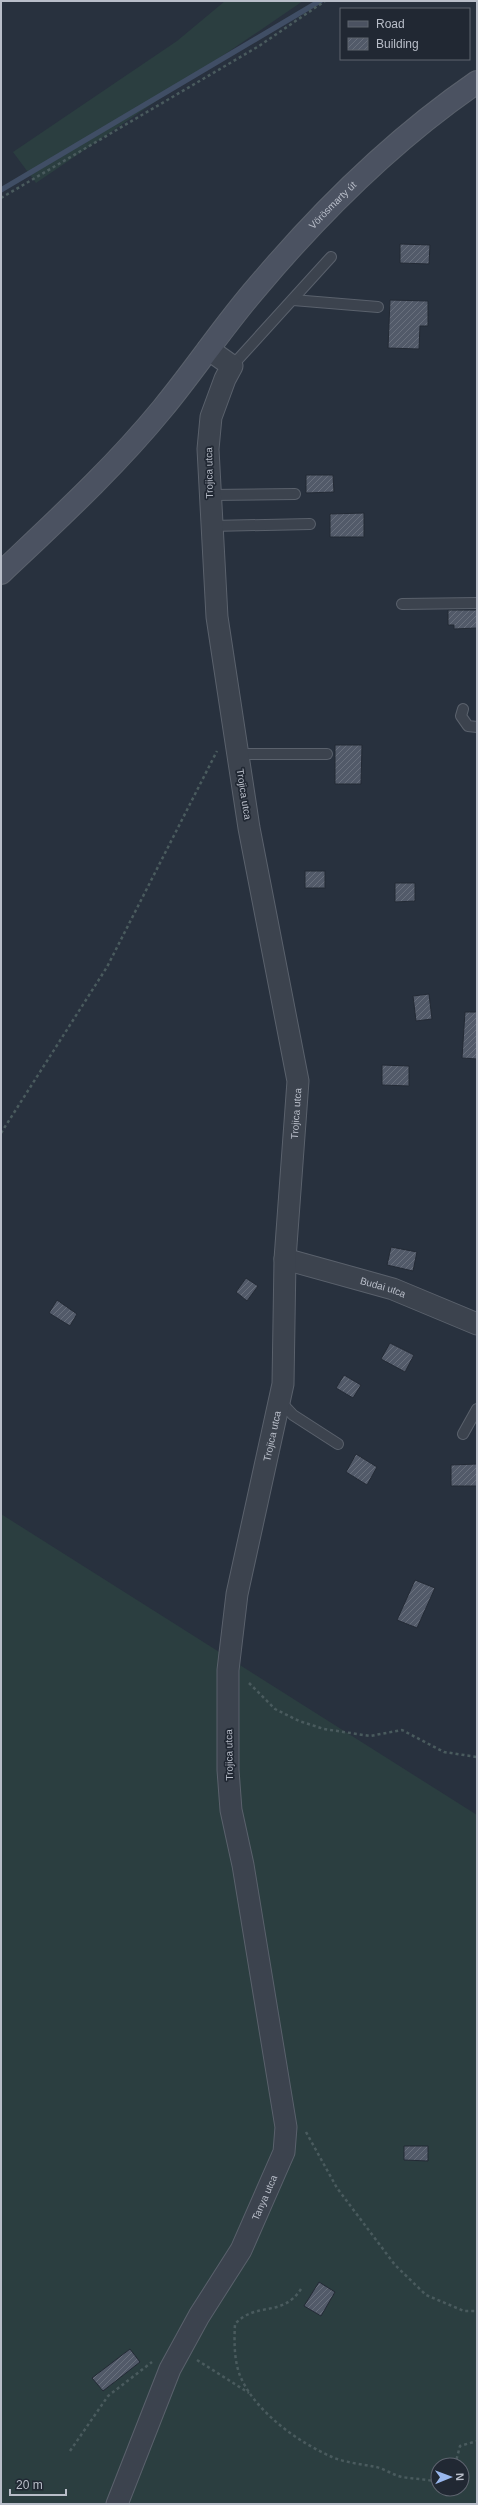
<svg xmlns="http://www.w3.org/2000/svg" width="478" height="2505" font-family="Arial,sans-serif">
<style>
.grass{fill:#2b3e40;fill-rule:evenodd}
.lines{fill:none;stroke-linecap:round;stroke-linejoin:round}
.stream{stroke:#404e65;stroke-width:5.5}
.building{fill:url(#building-hatch);stroke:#232a35}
.lane-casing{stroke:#5a616c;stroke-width:12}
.street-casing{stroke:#5a616c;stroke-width:23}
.secondary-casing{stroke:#5a616c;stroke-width:24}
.path{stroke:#4a5b5e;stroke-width:2.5;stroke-dasharray:3 3;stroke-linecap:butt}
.lane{stroke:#3c434e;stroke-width:10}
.street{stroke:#3c434e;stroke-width:21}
.secondary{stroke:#4b5261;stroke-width:22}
.labels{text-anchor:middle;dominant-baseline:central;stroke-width:3.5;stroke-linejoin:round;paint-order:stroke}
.street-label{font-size:10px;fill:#b9bec9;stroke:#212833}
</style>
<defs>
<pattern id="building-hatch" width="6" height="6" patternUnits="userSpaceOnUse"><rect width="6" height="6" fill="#525a69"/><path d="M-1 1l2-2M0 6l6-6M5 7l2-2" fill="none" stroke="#69707d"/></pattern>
</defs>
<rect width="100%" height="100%" fill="#28313e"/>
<g class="grass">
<path d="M225,1H303L36,183L13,152L177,41Z"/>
<path d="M1,1514L477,1815V2504H1ZM438,2465H462V2489H438Z"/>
</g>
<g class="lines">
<path class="stream" d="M1,190L320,1"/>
</g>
<g class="building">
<path d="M400,244L430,245L429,264L400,263Z"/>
<path d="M390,300L428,301V326H420L419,349L388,348Z"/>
<path d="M306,475H333L334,492L306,493Z"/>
<path d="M364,513V537H330V514Z"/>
<path d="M448,610H477V628L454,629V625H448Z"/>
<path d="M335,745H362L361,784H335Z"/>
<rect x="305" y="871" width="20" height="17"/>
<path d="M395,883H415V901L395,902Z"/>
<path d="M429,994L432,1019L416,1021L413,996Z"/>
<path d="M465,1012H477V1059L462,1058Z"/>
<path d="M382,1065L409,1066V1086L382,1085Z"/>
<path d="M391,1247L417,1252L413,1271L387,1265Z"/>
<path d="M246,1278L258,1286L247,1301L236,1292Z"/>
<path d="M57,1300L77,1314L70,1326L49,1313Z"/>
<path d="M390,1343L414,1355L405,1372L381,1359Z"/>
<path d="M344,1375L361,1385L353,1398L336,1388Z"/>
<path d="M356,1454L377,1467L367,1485L346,1472Z"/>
<path d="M477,1464V1486H451V1465Z"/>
<path d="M415,1580L435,1588L417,1628L397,1620Z"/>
<path d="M404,2146H428V2161L404,2160Z"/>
<path d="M319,2282L335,2292L321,2316L304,2306Z"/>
<path d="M130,2349L140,2362L103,2391L92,2378Z"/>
</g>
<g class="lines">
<g class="lane-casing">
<g id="lane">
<path d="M293,300L378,307"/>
<path d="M232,366L331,257"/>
<path d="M210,495L295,494"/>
<path d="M211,526L310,524"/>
<path d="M402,604L477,603"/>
<path d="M463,709L461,716L468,726L477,727"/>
<path d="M238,754H327"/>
<path d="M280,1401L293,1415L338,1444"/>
<path d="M463,1434L477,1409"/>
</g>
</g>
<g class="street-casing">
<g id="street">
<path id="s1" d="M285,1259L393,1289L477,1324"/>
<path id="s2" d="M117,2504L170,2369L199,2316L241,2250L284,2152L286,2127L243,1865L231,1810L228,1770V1670L237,1594L283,1384L285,1259L298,1081L249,828L217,617L208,449L211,417L225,379L232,366L208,349"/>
</g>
</g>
<g class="secondary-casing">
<g id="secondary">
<path id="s3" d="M1,573C57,520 114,468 163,408C196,368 224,325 258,286C323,209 394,139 477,82"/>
</g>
</g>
<g class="path">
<path d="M1,198L259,46L325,1"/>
<path d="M1,1133L107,967L217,751"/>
<path d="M249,1683L275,1709L299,1721L324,1729L370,1736L402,1730L444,1752L477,1757"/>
<path d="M306,2132L337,2188L395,2265L426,2295L464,2311H477"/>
<path d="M301,2289C282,2318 256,2301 235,2324C234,2342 234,2362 241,2378C257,2413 298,2442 332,2457C346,2463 362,2464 376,2467C385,2469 393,2475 402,2477C414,2479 426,2479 438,2482"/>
<path d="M197,2360L249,2393"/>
<path d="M70,2451L108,2396L152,2362"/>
<path d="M455,2465L460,2446L477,2441"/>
</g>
<use href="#lane" class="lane"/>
<use href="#street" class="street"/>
<use href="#secondary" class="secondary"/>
</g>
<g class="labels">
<g class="street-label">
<text stroke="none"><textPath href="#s3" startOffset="496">Vörösmarty út</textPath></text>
<text transform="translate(209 473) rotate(-91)">Trojica utca</text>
<text transform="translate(244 794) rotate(81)">Trojica utca</text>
<text stroke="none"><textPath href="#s2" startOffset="1440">Trojica utca</textPath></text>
<text stroke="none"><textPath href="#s1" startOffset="102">Budai utca</textPath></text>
<text stroke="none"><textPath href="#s2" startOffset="1116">Trojica utca</textPath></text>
<text transform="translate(229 1755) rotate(-91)">Trojica utca</text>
<text stroke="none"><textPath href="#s2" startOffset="341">Tanya utca</textPath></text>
</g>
</g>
<rect width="478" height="2505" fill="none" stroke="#b9bec9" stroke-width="4"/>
<rect x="340" y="8" width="130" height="52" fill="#212833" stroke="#5e646f"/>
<rect x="348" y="21" width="20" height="6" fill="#4b5261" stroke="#5e646f"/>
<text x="376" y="28" font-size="12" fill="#b9bec9">Road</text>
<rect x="348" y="38" width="20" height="12" fill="url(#building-hatch)" stroke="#5e646f"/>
<text x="376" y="48" font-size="12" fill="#b9bec9">Building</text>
<g transform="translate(450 2477) rotate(89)"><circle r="19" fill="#212833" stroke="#5e646f"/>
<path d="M0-3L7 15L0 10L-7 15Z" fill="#99b7ed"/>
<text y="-6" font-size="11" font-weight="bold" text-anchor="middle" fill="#b9bec9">N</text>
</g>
<path d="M10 2489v6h56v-6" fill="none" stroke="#b9bec9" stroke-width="2"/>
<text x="16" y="2489" font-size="12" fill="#b9bec9" stroke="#212833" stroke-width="3" paint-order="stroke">20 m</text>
</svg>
